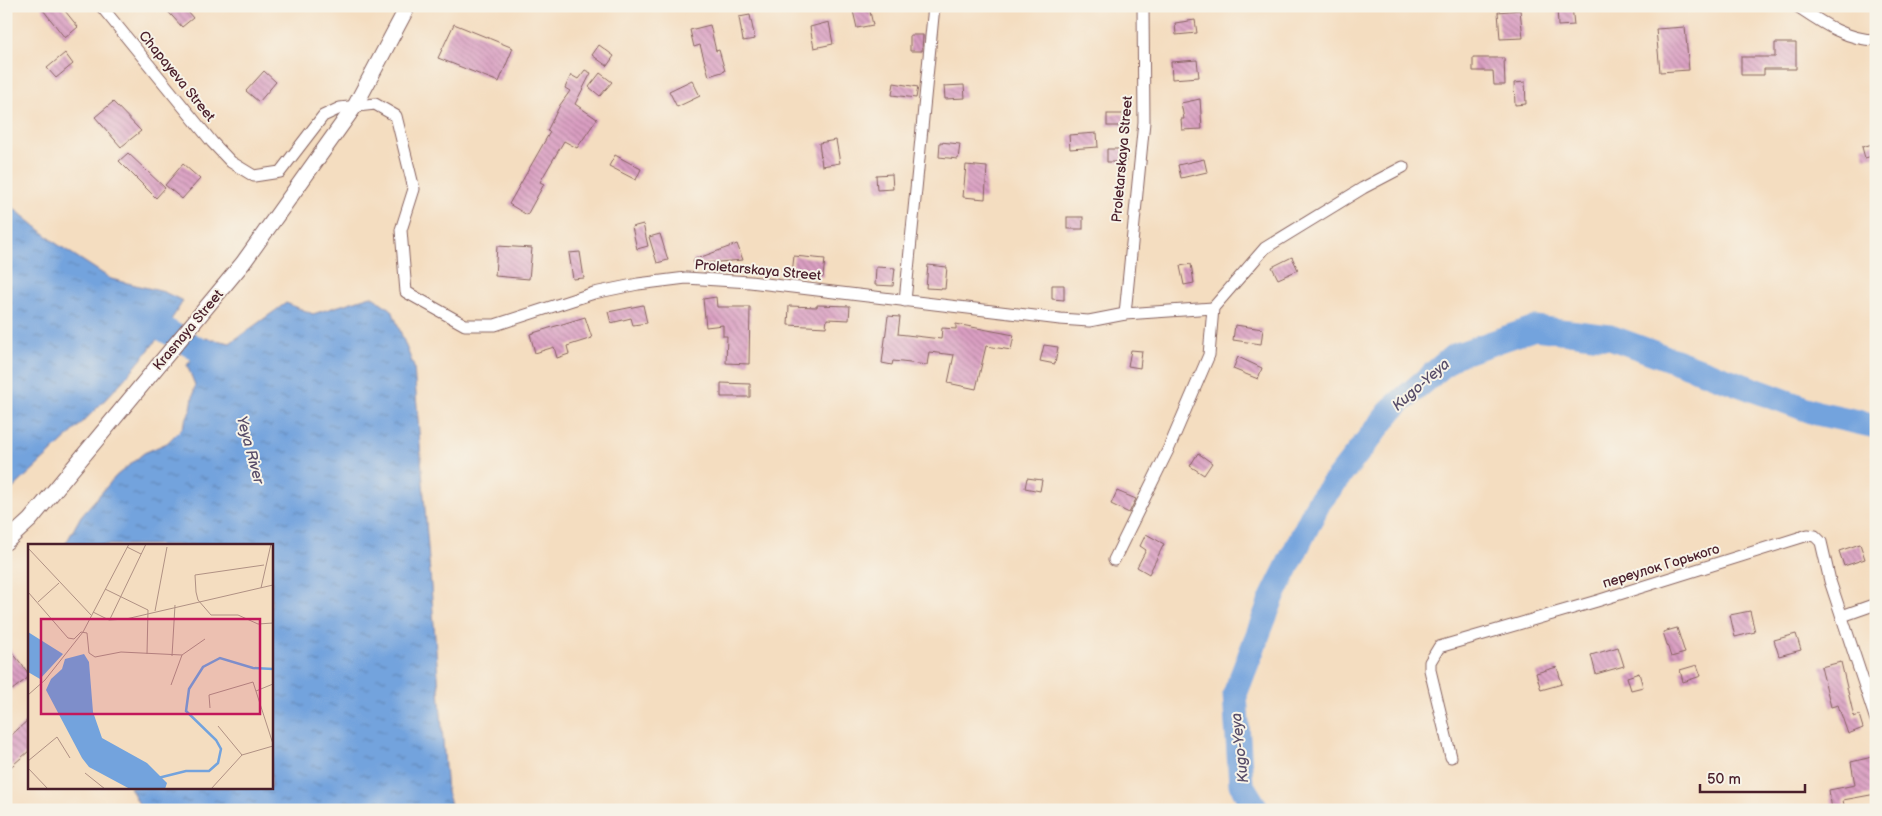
<svg xmlns="http://www.w3.org/2000/svg" width="1882" height="816" font-family="'Balsamiq Sans',sans-serif">
<style>
.water{fill:url(#water-ripples);stroke:#5e6184}
.lines{fill:none;stroke-linecap:round;stroke-linejoin:round}
.river{stroke:#73a3dd;stroke-width:25}
.building{fill:url(#building-back-hatch)}
.minor-casing{stroke:#86625f;stroke-width:13}
.tertiary-casing{stroke:#86625f;stroke-width:17}
.minor{stroke:#fff;stroke-width:11}
.tertiary{stroke:#fff;stroke-width:15}
.labels{text-anchor:middle;dominant-baseline:central;stroke-width:4;stroke-linejoin:round;paint-order:stroke}
.street-label{font-size:14px;fill:#4a1f2b;stroke:#f7f3e8}
.water-label{font-size:15px;font-style:italic;fill:#584d69;stroke:#f7f3e8}
.inset-river{fill:none;stroke:#73a3dd;stroke-width:2.5}
.inset-road{fill:none;stroke:#b09184;stroke-width:1}
.view{fill:#c2185b;fill-opacity:0.15;stroke:#c2185b;stroke-width:2.5}
.inset-edge{fill:none;stroke:#4a1f2b;stroke-width:2.5}
</style>
<defs>
<pattern id="water-ripples" width="26" height="14" patternUnits="userSpaceOnUse" patternTransform="scale(1.25)"><rect width="26" height="14" fill="#73a3dd"/><path d="M2 4q2-2 4 0t4 0M15 11q2-2 4 0t4 0" fill="none" stroke="#6084b3"/></pattern>
<pattern id="building-back-hatch" width="6" height="6" patternUnits="userSpaceOnUse" patternTransform="scale(1.25)"><rect width="6" height="6" fill="#da9fc2"/><path d="M-1 5l2 2M0 0l6 6M5-1l2 2" fill="none" stroke="#b3819e"/></pattern>
</defs>
<rect width="100%" height="100%" fill="#f7f3e8"/>
<filter id="ink" filterUnits="userSpaceOnUse"><feTurbulence type="fractalNoise" baseFrequency=".02" numOctaves="2"/><feDisplacementMap in="SourceGraphic" scale="10" xChannelSelector="R" yChannelSelector="G"/><feConvolveMatrix kernelMatrix="1 2 1 2 8 2 1 2 1" color-interpolation-filters="sRGB"/></filter>
<filter id="wash" filterUnits="userSpaceOnUse"><feTurbulence type="fractalNoise" baseFrequency=".0096" numOctaves="4" result="noise"/><feDisplacementMap in="SourceGraphic" scale="20" xChannelSelector="R" yChannelSelector="G"/><feGaussianBlur stdDeviation="1.12" result="paint"/><feColorMatrix in="noise" values="0 0 0 0 0 0 0 0 0 0 0 0 0 0 0 0 0 1.4 0 .05"/><feComposite in="paint" operator="in"/></filter>
<g filter="url(#wash)">
<rect width="100%" height="100%" fill="#f4ddc0"/>
<g class="water">
<path d="M6,202L57,244L111,279L164,292L183,301C138,376 69,435 6,495Z"/>
<path d="M371,296L392,310L414,367L447,792L453,810H142L130,787H271V545H65L81,516L116,476L144,453L167,443L182,428L191,409L195,385L187,365L199,350L206,338L230,343L286,303L313,314Z"/>
</g>
<g class="lines">
<g class="river">
<path d="M134,318L143,317L199,350L226,362L228,366"/>
<path d="M1257,810L1241,784L1235,694L1272,598L1319,502L1393,408L1454,356L1535,328L1610,337L1817,413L1876,426"/>
</g>
</g>
<g id="blocks">
<g class="building">
<path d="M40,6H61L78,27L65,38Z"/>
<path d="M163,6H183L193,18L182,27Z"/>
<path d="M1557,6H1572L1574,25L1558,26Z"/>
<path d="M869,7L873,25L857,28L853,11Z"/>
<path d="M1520,10L1523,38L1500,39L1498,12Z"/>
<path d="M750,15L755,39L743,41L739,17Z"/>
<path d="M1195,20L1197,33L1176,35L1175,23Z"/>
<path d="M829,22L833,44L814,48L810,27Z"/>
<path d="M454,24L513,48L499,82L438,58Z"/>
<path d="M710,25L716,51L719,50L725,71L709,76L700,45L694,47L690,30Z"/>
<path d="M1685,27L1689,70L1660,72L1656,29Z"/>
<path d="M910,35H923L922,51H910Z"/>
<path d="M1775,43H1796V69H1764V75H1741V57H1775Z"/>
<path d="M599,45L614,56L607,66L592,55Z"/>
<path d="M65,53L73,64L56,78L47,68Z"/>
<path d="M1473,58H1504L1505,85H1494L1493,71H1473Z"/>
<path d="M1197,60L1199,77L1172,79L1171,62Z"/>
<path d="M585,70L591,73L575,104L597,119L577,148L564,141L540,182L544,184L527,215L509,204L550,132L547,131L560,105L570,91L565,88L571,75L578,79Z"/>
<path d="M264,71L276,82L259,102L246,91Z"/>
<path d="M600,73L612,82L600,96L589,87Z"/>
<path d="M692,80L700,96L677,107L669,91Z"/>
<path d="M1525,82L1526,104L1515,105L1514,83Z"/>
<path d="M894,83L918,87L916,98L892,95Z"/>
<path d="M964,85L965,98L945,99L944,86Z"/>
<path d="M1200,99L1202,129L1182,130L1181,119H1184L1181,103Z"/>
<path d="M113,102L141,131L121,147L95,117Z"/>
<rect x="1107" y="114" width="17" height="12"/>
<path d="M1097,133L1098,147L1070,149L1069,135Z"/>
<path d="M836,140L840,163L822,166L819,143Z"/>
<path d="M940,142L960,144L958,159L939,157Z"/>
<path d="M1876,143V155L1865,158L1862,147Z"/>
<path d="M1107,149H1125L1126,162H1107Z"/>
<path d="M128,153L165,188L156,198L119,161Z"/>
<path d="M615,155L641,169L636,180L609,166Z"/>
<path d="M1204,159L1207,172L1181,178L1178,165Z"/>
<path d="M183,164L200,179L182,199L165,185Z"/>
<path d="M966,165L987,167L985,199L963,197Z"/>
<path d="M892,174L893,189L877,190L876,175Z"/>
<rect x="1067" y="217" width="16" height="12"/>
<path d="M643,224L648,246L637,249L632,227Z"/>
<path d="M660,234L668,260L657,263L649,237Z"/>
<path d="M737,244L743,260L694,264L693,260Z"/>
<path d="M497,246L532,248L529,279L495,276Z"/>
<path d="M580,252L584,278L573,279L569,253Z"/>
<path d="M794,256L825,259L823,277L792,274Z"/>
<path d="M1292,257L1298,270L1278,279L1272,267Z"/>
<path d="M1191,264L1194,283L1184,285L1180,266Z"/>
<path d="M928,265L947,267L945,289L926,288Z"/>
<path d="M876,267L895,268L893,286L875,285Z"/>
<path d="M1052,285H1064V300L1052,299Z"/>
<path d="M716,297L717,307H750L749,364L726,363L727,336H723V325L706,327L703,299Z"/>
<path d="M643,305L647,323L633,325L631,318L611,323L608,312Z"/>
<path d="M817,305L850,306L849,320L827,319L826,327L788,325L789,306L817,307Z"/>
<path d="M888,316L900,317L898,334L941,339L942,328L956,329V324L1014,335L1011,350L986,346L976,389L948,383L954,355L929,352L927,365L893,361L892,365L882,363Z"/>
<path d="M585,317L592,338L567,346L569,354L557,358L554,347L535,353L530,334Z"/>
<path d="M1235,325L1263,329L1261,344L1233,340Z"/>
<path d="M1044,345L1058,347L1055,364L1040,361Z"/>
<path d="M1131,350L1142,351L1140,368L1128,366Z"/>
<path d="M1238,357L1262,368L1258,379L1233,369Z"/>
<path d="M721,383L750,384V397H721Z"/>
<path d="M1198,453L1212,463L1204,475L1190,466Z"/>
<path d="M1027,478L1042,480L1040,491L1025,488Z"/>
<path d="M1117,491L1136,499L1129,513L1111,504Z"/>
<path d="M1146,534L1164,544L1149,574L1137,567L1146,550L1140,546Z"/>
<path d="M1860,544L1865,559L1844,566L1839,551Z"/>
<path d="M1750,611L1755,632L1735,637L1730,615Z"/>
<path d="M1677,628L1685,653L1671,657L1663,632Z"/>
<path d="M1796,634L1801,650L1779,656L1774,640Z"/>
<path d="M6,644L29,674V677L12,690L6,681Z"/>
<path d="M1618,647L1624,666L1596,674L1591,655Z"/>
<path d="M1841,662L1854,717L1859,715L1863,728L1848,734L1838,705L1831,707L1821,667Z"/>
<path d="M1697,665L1701,676L1683,682L1680,670Z"/>
<path d="M1557,667L1562,684L1541,690L1536,673Z"/>
<path d="M1639,673L1643,687L1631,690L1627,677Z"/>
<path d="M29,719V751L6,771V740Z"/>
<path d="M1872,757L1876,774V794L1843,800L1845,810H1832L1829,790L1855,785L1851,762Z"/>
</g>
</g>
</g>
<g filter="url(#ink)">
<use href="#blocks" fill-opacity="0" stroke="#86625f" stroke-width="1"/>
<g class="lines">
<g class="minor-casing">
<g id="minor">
<path d="M101,6L212,142L231,162L254,176L280,172L323,116L340,108L375,104L396,116L414,189L401,230L406,292L465,325H495L594,293L638,284L686,278L750,282L1060,319L1089,321L1125,314L1213,308"/>
<path d="M1797,6C1821,22 1846,40 1876,40"/>
<path d="M905,301L934,6"/>
<path d="M1125,314L1144,122L1143,6"/>
<path d="M1114,560L1169,448L1209,355L1213,308L1265,248L1363,188L1403,167"/>
<path d="M1842,616L1876,604"/>
<path d="M1451,757L1430,670V662L1439,647L1597,601L1808,535L1815,536L1821,542L1830,581L1876,720"/>
</g>
</g>
<g class="tertiary-casing">
<path id="tertiary" d="M6,542L30,520L243,263L355,106L408,6"/>
</g>
<use href="#minor" class="minor"/>
<use href="#tertiary" class="tertiary"/>
</g>
</g>
<g class="labels">
<g class="street-label">
<text transform="translate(177 76) rotate(51)">Chapayeva Street</text>
<text transform="translate(1122 159) rotate(-85)">Proletarskaya Street</text>
<text transform="translate(758 270) rotate(5)">Proletarskaya Street</text>
<text transform="translate(188 330) rotate(-50)">Krasnaya Street</text>
<text transform="translate(1661 566) rotate(-17)">переулок Горького</text>
</g>
<g class="water-label">
<text transform="translate(1421 385) rotate(-41)">Kugo-Yeya</text>
<text transform="translate(250 450) rotate(75)">Yeya River</text>
<text transform="translate(1240 748) rotate(-96)">Kugo-Yeya</text>
</g>
</g>
<g transform="translate(28 544)">
<rect width="245" height="245" fill="#f4ddc0"/>
<path d="M0,88L35,110L12,135L0,128ZM56,110L61,118L65,168L74,194L119,219L139,239L137,245H102L61,223L54,214L18,146L23,135L34,125L37,115Z" fill="#73a3dd"/>
<path class="inset-river" d="M130,234L158,227H181L190,219L193,205L188,196L158,167L161,145L175,123L192,114L225,124L245,125"/>
<path class="inset-road" d="M99,3L113,10M0,4L63,71M236,21L167,31L168,48L170,56L183,71H210L230,80L245,79M233,44L243,0M77,45L120,66L119,110M0,48L40,94L46,95L53,88L59,89L61,109L67,113L93,108L154,111M10,58L31,39M127,67L139,3M65,68L81,76L98,75L245,41M82,75L118,0M144,112L147,61M143,141L154,111L177,95M228,147L245,140M0,151L17,136L55,88L101,0M182,164L181,151L225,138L245,200M190,182L214,211M0,217L29,193L42,214M0,224L20,245M57,229L77,245M183,245L214,211L245,202"/>
<path class="view" d="M13,75H232V170H13Z"/>
<rect width="245" height="245" class="inset-edge"/>
</g>
<rect width="1882" height="816" fill="none" stroke="#f7f3e8" stroke-width="25"/>
<path d="M1700 784v8h105v-8" fill="none" stroke="#4a1f2b" stroke-width="2.5"/>
<text x="1707" y="784" font-size="15" fill="#4a1f2b" stroke="#f7f3e8" stroke-width="4" paint-order="stroke">50 m</text>
</svg>
